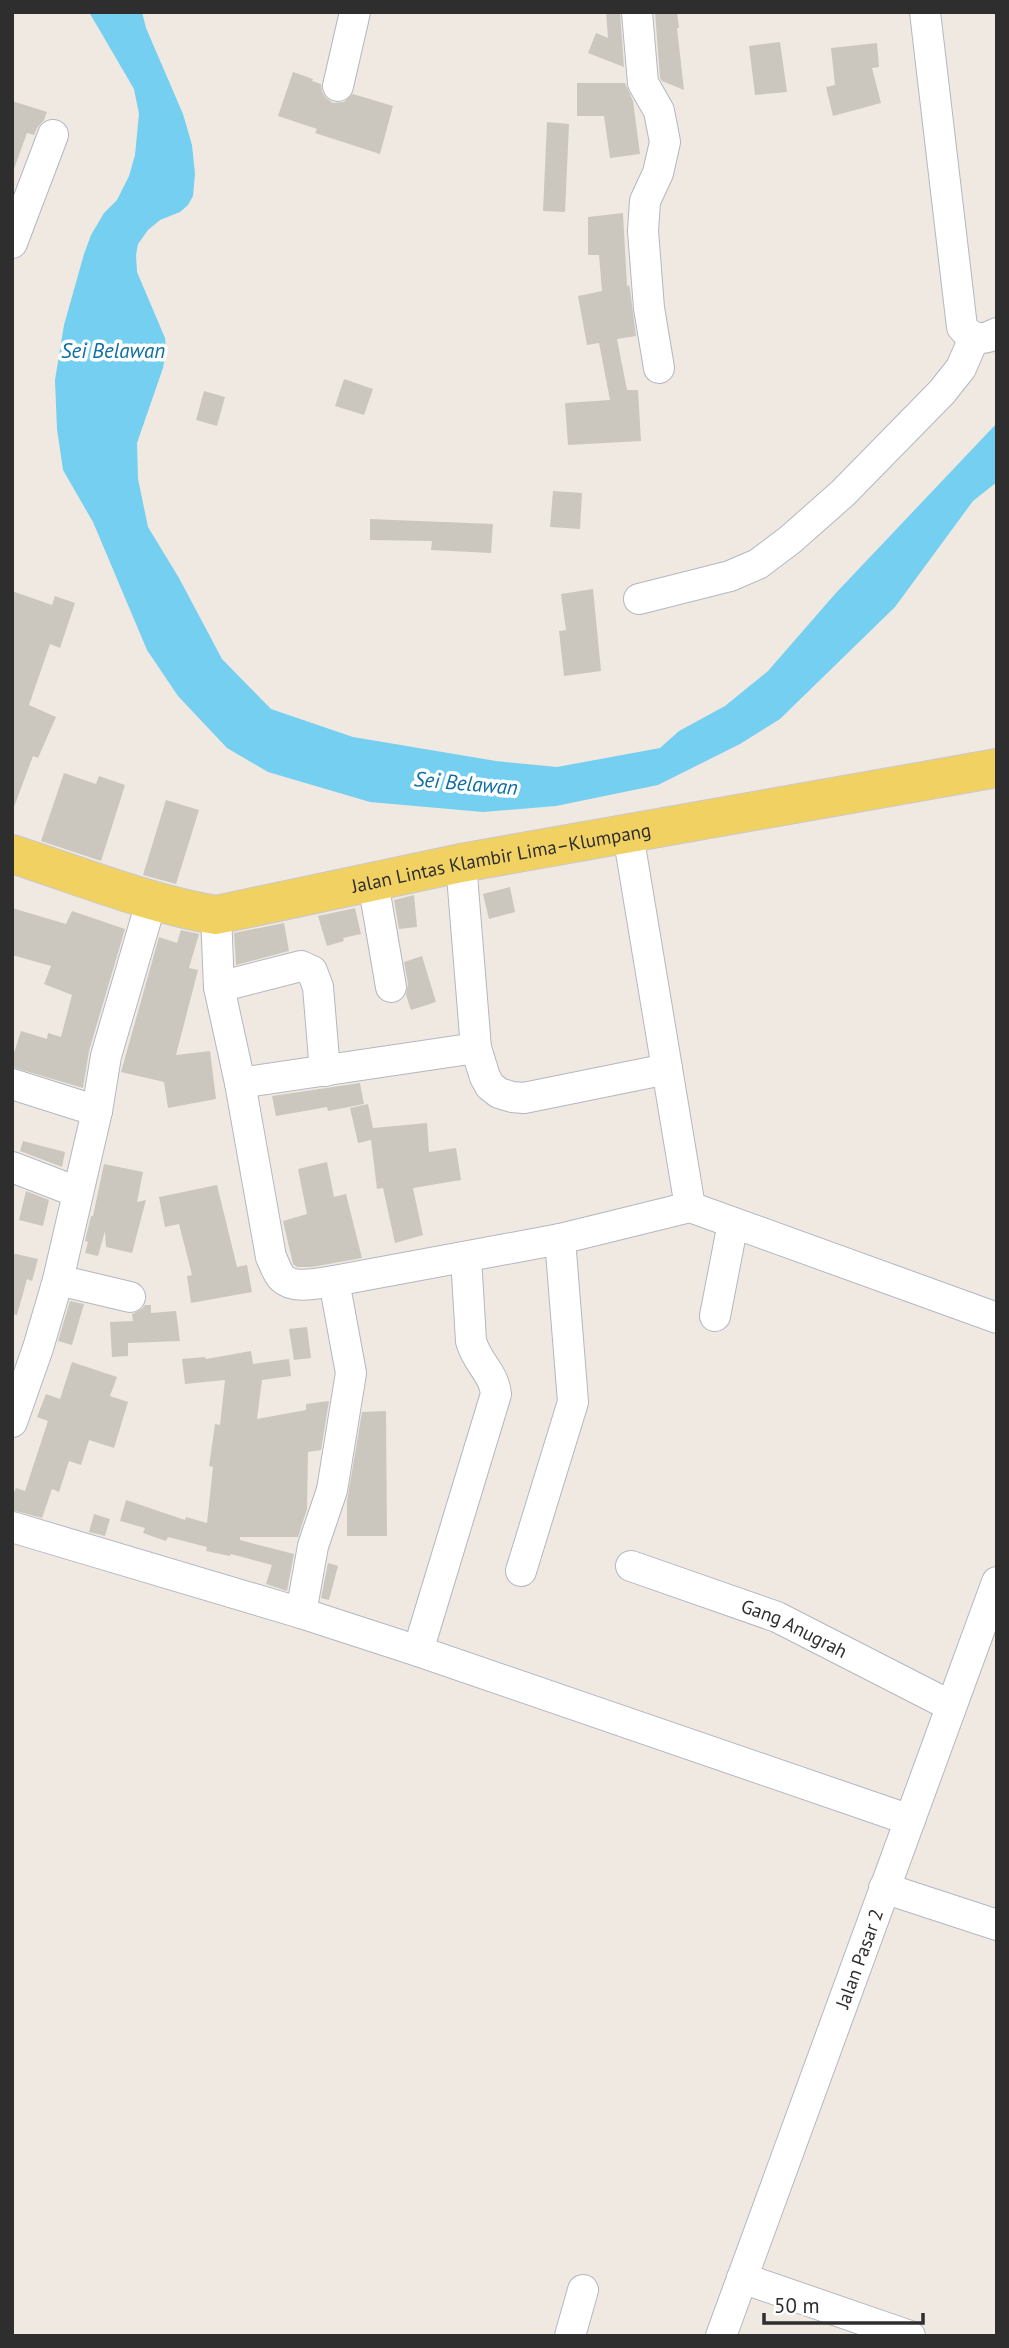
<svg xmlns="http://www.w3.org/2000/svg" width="1009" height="2348" font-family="'PT Sans',sans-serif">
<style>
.water{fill:#75cff0}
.building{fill:#cbc7bf}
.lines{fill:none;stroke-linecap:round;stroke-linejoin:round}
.minor-casing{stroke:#b4b7c1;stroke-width:32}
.major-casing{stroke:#c9c9c9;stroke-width:40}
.minor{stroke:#fff;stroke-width:30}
.major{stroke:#f2d163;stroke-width:38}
.labels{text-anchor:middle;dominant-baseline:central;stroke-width:7;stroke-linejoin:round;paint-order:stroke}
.street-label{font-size:19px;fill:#2e2e2e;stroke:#fff}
.water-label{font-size:21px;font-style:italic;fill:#0d6fa3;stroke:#fff}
</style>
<rect width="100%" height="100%" fill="#efe9e1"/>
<path class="water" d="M89,12H142L146,28L183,114L192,145L195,174L193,196L188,205L180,212L160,220L148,230L138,244L136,255L137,272L165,338L166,351L163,368L137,443L138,479L148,527L179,578L222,659L271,709L353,737L496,761L557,767L660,748L679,731L725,706L768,671L835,594L997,423V482L973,501L895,607L780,719L740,744L658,785L556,806L483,812L370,802L268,772L227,748L178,696L147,650L93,522L63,470L57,429L55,380L64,325L84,254L91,235L104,213L117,200L129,176L135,155L139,114L134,89Z"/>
<g class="building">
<path d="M606,12H620L624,67L588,53L596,33L608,38Z"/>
<path d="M655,12H677L679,28H677L684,90L662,81L660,78Z"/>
<path d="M780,42L787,92L755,95L749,46Z"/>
<path d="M877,43L879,67L872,68L881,103L833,116L826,87L835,85L831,48Z"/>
<path d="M293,72L313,79L312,81L321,84L322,92L326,98L333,103L344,102L353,94L393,106L380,154L315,133L317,129L278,116Z"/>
<path d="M577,83H625L633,101L640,154L610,158L604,116H577Z"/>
<path d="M12,101L47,112L44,120L37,128L34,135L27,133L14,169H12Z"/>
<path d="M547,122L569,124L565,212L543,211Z"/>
<path d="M623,213L627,286L629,285L630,289L636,336L617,339L627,390H638L641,441L568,445L565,403L610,400L599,343L587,345L578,296L602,291L599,255H588V217Z"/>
<path d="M344,379L373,389L364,415L335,406Z"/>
<path d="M204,391L225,397L217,426L196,420Z"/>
<path d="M553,491L582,493L580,529L550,527Z"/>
<path d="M370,519L493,524L491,553L431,550L432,541L370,540Z"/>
<path d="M593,589L601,671L564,676L559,631L566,630L561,594Z"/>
<path d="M12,591L52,605L55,596L75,603L60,648L50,644L29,705L56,717L38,758L33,756L14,807Z"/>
<path d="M64,773L96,784L99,776L125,785L101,861L41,841Z"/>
<path d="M166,800L199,810L176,884L143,875Z"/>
<path d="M510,887L515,912L489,919L483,894Z"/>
<path d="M414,895L417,927L399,929L394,900Z"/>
<path d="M12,908L66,924L72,911L125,929L89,1051L83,1088L12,1067V1059L21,1031L47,1039L48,1033L61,1037L72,995L44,984L51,966L12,955Z"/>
<path d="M355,908L361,934L343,938L344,941L327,946L318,916Z"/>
<path d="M284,923L289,951L236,965L234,933Z"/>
<path d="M181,930L199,934L189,968L198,970L176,1055L210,1051L216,1099L168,1108L164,1082L121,1072L159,937L177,943Z"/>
<path d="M422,956L436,1002L411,1010L406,995L408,984L404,962Z"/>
<path d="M360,1083L364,1104L328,1111L327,1107L276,1116L272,1096Z"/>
<path d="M368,1104L373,1128L427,1123L429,1152L456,1148L461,1180L413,1188L423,1235L395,1243L383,1188L377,1189L371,1140L358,1143L350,1108Z"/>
<path d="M23,1141L65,1152L62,1167L20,1151Z"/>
<path d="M327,1162L334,1197L346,1194L362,1258L312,1267H297L293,1264L283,1221L307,1214L298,1169Z"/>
<path d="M104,1164L143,1172L137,1202L146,1200L132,1253L106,1247L105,1231L98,1256L85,1253L88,1242L85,1241L91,1216H93Z"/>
<path d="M217,1185L237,1267L247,1265L252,1292L191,1303L187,1276L192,1275L179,1224L165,1227L159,1197Z"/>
<path d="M26,1191L49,1200L43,1226L19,1220Z"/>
<path d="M12,1253L38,1259L32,1281L27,1279L17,1315L12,1314Z"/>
<path d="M70,1301L84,1304L72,1345L58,1341Z"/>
<path d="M145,1305H151V1313L176,1311L180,1341L128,1343V1356L112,1357L110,1322L133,1321L132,1314L142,1309Z"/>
<path d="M307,1327L311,1358L294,1360L289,1329Z"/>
<path d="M251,1351L253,1364L289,1359L291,1376L262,1380L257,1419L306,1410V1404L329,1401L321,1450L308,1452L307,1509L298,1537H240V1540L294,1554L287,1591L266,1584L272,1565L231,1554L230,1556L206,1551L207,1547L168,1537L166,1541L143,1533L145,1528L120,1521L126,1500L185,1520L186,1517L207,1523L213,1467L209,1466L215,1424L220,1425L225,1380L185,1384L182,1359L205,1357L206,1359Z"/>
<path d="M72,1362L117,1377L110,1396L128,1402L114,1448L89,1440L81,1465L69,1461L59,1492L52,1489L42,1518L12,1510V1497L16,1488L25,1491L48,1421L37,1417L46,1394L60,1399Z"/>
<path d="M386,1411L387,1536H347V1501L362,1412Z"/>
<path d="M94,1514L110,1519L105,1536L89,1532Z"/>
<path d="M328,1563L338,1566L329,1600L321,1598Z"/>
</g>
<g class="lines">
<g class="minor-casing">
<g id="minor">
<path d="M637,12L643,83L659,111L665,142L658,173L645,201L643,231L649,308L659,368"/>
<path d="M925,12L962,327C972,340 983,341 997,333"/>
<path d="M338,86L355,12"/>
<path d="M12,243L53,135"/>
<path d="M639,599L730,576L758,564L791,539L843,493L942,392L961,368L974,338"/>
<path d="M628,834L690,1207"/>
<path d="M461,863L476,1048L485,1077L490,1086L499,1093L512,1097L524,1098L667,1069"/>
<path d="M373,882L391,987"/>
<path d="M216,915L219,987L240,1083L271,1257C274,1263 277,1273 282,1278C294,1290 319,1283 334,1281L560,1239L690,1207L997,1318"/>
<path d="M219,987L301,966L312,971L318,987L325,1071"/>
<path d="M240,1083L476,1048"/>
<path d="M12,1084L97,1111"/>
<path d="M12,1167L77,1192"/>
<path d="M58,1280L130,1297"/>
<path d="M715,1316L733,1223"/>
<path d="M12,1422L38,1348L58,1280L97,1111L106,1056L152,899"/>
<path d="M12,1527L301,1613L418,1651L910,1820"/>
<path id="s1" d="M631,1566L777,1617L951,1706"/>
<path d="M521,1571L573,1402L560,1239"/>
<path d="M301,1613L313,1546L332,1490L351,1373L334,1281"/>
<path d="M418,1651L496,1394C494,1373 477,1363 471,1341L466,1257"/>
<path d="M884,1888L997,1925"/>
<path d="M742,2278L910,2336"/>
<path d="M570,2336L583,2290"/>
<path id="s2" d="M721,2336L997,1582"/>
</g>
</g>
<g class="major-casing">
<g id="major">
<path id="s3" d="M12,854C78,875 148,904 216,915L461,863L997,768"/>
</g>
</g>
<use href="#minor" class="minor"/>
<use href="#major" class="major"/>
</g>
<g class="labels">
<g class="street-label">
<text stroke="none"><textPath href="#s3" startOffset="504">Jalan Lintas Klambir Lima–Klumpang</textPath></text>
<text stroke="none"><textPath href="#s1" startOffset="175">Gang Anugrah</textPath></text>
<text stroke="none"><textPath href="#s2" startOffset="402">Jalan Pasar 2</textPath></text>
</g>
<g class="water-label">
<text x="113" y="350">Sei Belawan</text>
<text transform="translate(466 783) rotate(5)">Sei Belawan</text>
</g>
</g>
<rect width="1009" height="2348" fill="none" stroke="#2e2e2e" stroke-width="28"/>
<path d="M764 2313v10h159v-10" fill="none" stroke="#2e2e2e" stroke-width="3.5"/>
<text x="774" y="2313" font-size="21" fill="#2e2e2e" stroke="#ffffff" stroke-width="5" paint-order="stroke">50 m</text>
</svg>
